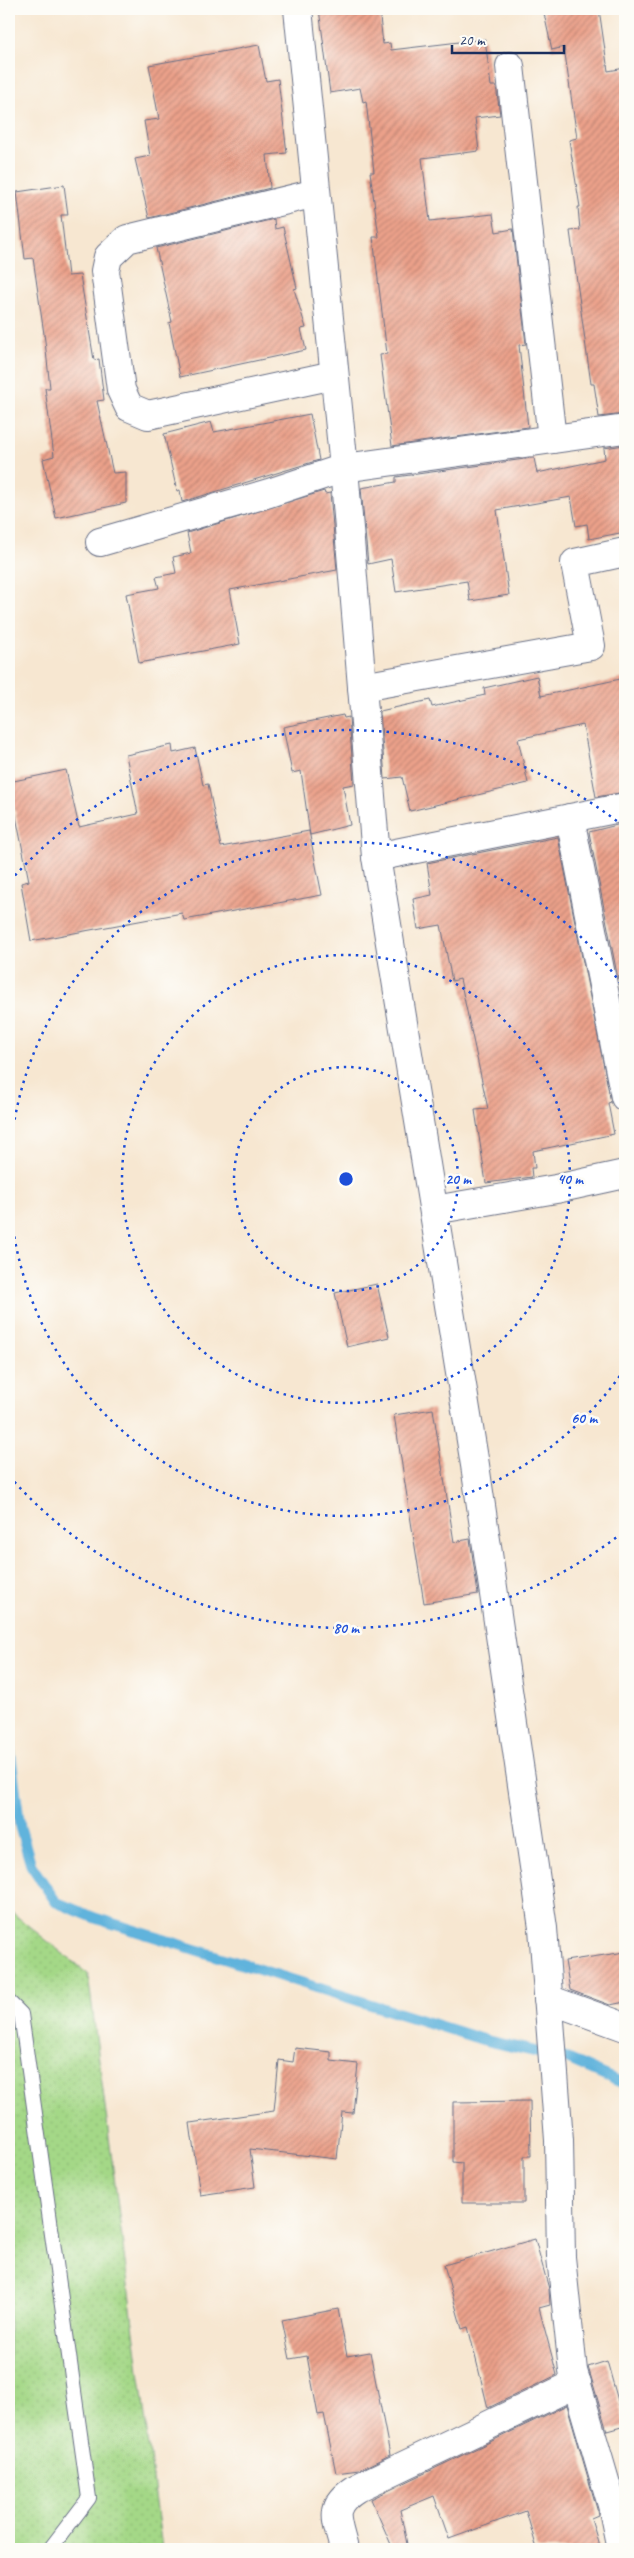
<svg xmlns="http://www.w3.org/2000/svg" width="634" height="2558" font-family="Caveat,sans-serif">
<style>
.park{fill:url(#park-dots);stroke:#608472}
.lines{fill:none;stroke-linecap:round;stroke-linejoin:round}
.stream{stroke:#61b3dc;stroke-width:11}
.building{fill:url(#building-hatch)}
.service-casing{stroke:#686f86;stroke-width:16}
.minor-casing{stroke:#686f86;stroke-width:30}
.service{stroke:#fff;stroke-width:14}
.minor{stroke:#fff;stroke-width:28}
.ring{fill:none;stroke:#1d4ed8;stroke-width:2.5;stroke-dasharray:2.5 5}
.centre{fill:#1d4ed8;stroke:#fdfcf7;stroke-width:2.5}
.ring-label{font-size:15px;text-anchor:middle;font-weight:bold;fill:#1d4ed8;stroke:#fdfcf7;stroke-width:5;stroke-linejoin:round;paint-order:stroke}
</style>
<defs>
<pattern id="park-dots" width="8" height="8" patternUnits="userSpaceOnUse" patternTransform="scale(1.25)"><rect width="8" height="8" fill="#a4d887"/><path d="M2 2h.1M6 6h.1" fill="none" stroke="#8dba77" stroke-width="1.8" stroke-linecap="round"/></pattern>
<pattern id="building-hatch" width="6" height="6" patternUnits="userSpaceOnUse" patternTransform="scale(1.25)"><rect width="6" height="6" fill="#eca18a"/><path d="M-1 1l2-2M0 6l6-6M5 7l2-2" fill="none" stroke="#be8474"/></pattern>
</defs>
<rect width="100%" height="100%" fill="#fdfcf7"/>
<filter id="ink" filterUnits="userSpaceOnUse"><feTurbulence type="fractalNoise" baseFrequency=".02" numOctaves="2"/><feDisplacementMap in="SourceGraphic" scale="10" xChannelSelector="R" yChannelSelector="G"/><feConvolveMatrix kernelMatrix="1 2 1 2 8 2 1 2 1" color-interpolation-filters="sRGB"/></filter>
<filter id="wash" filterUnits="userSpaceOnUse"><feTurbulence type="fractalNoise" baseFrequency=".0096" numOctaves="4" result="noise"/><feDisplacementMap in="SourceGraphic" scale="20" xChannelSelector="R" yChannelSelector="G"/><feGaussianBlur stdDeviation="1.12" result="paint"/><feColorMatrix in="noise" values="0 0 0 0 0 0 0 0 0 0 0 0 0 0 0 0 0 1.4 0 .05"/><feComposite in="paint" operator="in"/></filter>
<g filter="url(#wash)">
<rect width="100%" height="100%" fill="#f7e7d1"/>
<path class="park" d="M9,1910L88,1974L162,2549H9Z"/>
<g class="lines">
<path class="stream" d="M9,1742L20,1827L31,1865L56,1902L95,1918L484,2040L568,2059L625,2084"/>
</g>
<g id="blocks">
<g class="building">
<path d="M319,9H379L383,44L390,43L391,50L485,39L491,86H496L500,115L475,118L479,151L422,158L430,221L493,214L496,232L513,229L526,344L519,345L528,427L392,446L380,355L387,354L373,237H379L370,172H374L366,101L363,102L360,88L330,93Z"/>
<path d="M543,9H599L608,71L625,68V188L620,189L625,230V414L599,417L594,384H591L570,231L580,230L578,207H580L569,140L577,138L564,47L552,50Z"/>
<path d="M259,45L266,81L278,79L287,153L267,155L270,188L149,218L135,159L150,156L144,121L159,119L149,65Z"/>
<path d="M64,185L68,215H61L68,276L80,275L94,360L99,359L104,400L97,401L113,473L126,472V503L56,518L43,459L54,456L45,388H50L45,341L33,258L25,259L17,192Z"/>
<path d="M274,219L275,229L283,227L297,288L294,289L306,328L301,329L306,350L180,377L169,323L172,322L156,248Z"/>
<path d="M310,414L319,460L182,502L180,490L177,491L164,434L211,422L214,432Z"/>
<path d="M625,445V532L589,539L587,524L576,526L571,497L497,510L509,595L470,601L467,581L396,592L391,559L368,564L361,488L396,482V477L532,458H534L537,473L605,459L604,448Z"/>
<path d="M324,491L325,494L330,493L337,570L230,590L240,644L139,663L126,594L159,588L156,577L176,573L173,557L191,553L187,533Z"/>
<path d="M537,676L541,696L625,678V792L596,797L583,725L518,739L528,783L410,811L402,777L385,779L380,711L430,700L432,707L485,695L484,688Z"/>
<path d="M343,715L344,718L349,717L354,784L343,786L350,825L310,835L301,771L292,773L283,727Z"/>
<path d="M172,745L173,753L195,748L203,785L208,784L221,847L309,831L322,895L184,920L182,913L31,941L21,883L29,881L9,782L66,770L79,827L138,814L126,755Z"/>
<path d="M625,823V977L618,979L589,832Z"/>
<path d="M558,837L611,1102L608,1103L614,1134L533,1151L535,1168H531L532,1177L486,1183L475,1110L488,1109L460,979L452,981L441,925L418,929L413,899L432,895L427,863Z"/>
<path d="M377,1284L389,1337L347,1347L335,1293Z"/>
<path d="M433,1409L454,1542L470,1539L478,1594L424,1603L394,1415Z"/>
<path d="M625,1952V2002L610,2005L570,1990L565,1961Z"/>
<path d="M295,2048L331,2052V2061L358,2064L353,2113L342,2112L337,2159L250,2149L255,2187L200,2195L190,2123L274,2111L279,2060L293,2062Z"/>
<path d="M530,2101L531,2156H524V2203H462V2163L453,2162V2102Z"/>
<path d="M535,2239L549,2289L550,2305L539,2308L557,2375L488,2408L468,2327L462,2329L444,2265Z"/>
<path d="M338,2309L347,2356L370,2352L390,2455L359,2470L336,2473L324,2414L318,2415L307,2356L290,2359L282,2320Z"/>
<path d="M607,2361L625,2426L607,2431L588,2367Z"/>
<path d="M567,2405L597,2509L598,2515L591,2518L600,2549H537L526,2511L449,2539L434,2496L400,2510L408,2549H393L371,2499Z"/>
</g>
</g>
</g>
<g filter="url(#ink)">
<use href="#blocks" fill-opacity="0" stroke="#686f86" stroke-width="1"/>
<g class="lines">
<g class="service-casing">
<path id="service" d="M9,2002L21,2014L89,2498L50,2549"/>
</g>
<g class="minor-casing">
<g id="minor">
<path d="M298,9L344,468L376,857L475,1465L543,1928L559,2140L561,2257L573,2371L612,2505L621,2549"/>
<path d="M510,66L552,439"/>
<path d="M316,193L127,239L108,257L105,271L121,390L129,407L148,415L334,375"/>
<path d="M100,542L269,493L344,468L625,429"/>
<path d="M362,687L591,646L575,563L625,552"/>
<path d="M570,818L625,1097"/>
<path d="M376,857L625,807"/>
<path d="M434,1210L556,1189L625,1174"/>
<path d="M548,1999L625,2027"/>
<path d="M344,2549C337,2520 327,2507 357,2488L577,2383"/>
</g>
</g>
<use href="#service" class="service"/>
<use href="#minor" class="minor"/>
</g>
</g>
<g class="ring">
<circle cx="346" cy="1179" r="112"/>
<circle cx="346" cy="1179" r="224"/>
<path d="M624 1370A337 337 0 1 1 624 988"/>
<path d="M622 1533A449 449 0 0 1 10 1477M10 881A449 449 0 0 1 622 825"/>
</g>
<circle cx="346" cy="1179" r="8" class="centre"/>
<g class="ring-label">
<text x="458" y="1184">20 m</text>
<text x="570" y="1184">40 m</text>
<text x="584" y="1423">60 m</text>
<text x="346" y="1633">80 m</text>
</g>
<rect width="634" height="2558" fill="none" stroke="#fdfcf7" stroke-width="30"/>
<path d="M452 45v8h112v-8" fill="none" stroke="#1b2f5e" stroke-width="2.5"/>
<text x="459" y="45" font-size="15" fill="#1b2f5e" stroke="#fdfcf7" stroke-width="4" paint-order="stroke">20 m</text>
</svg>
